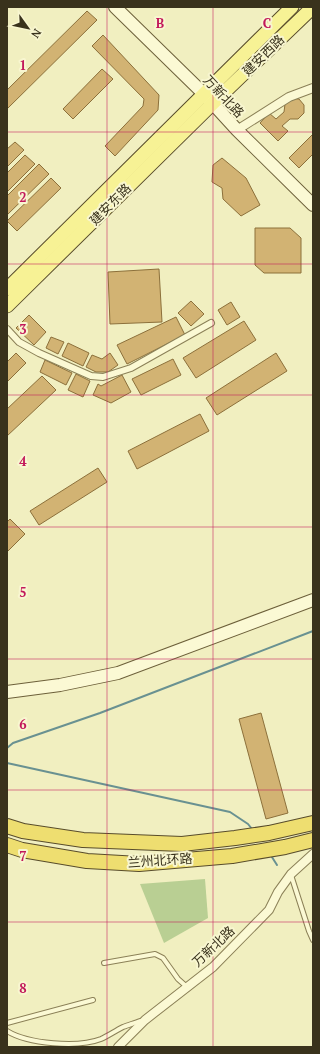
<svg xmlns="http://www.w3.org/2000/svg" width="320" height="1054" font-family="'PT Serif','Noto Sans SC',serif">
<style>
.green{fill:#b9cf93}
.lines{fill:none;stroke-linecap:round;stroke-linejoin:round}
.stream{stroke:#699191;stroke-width:2}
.building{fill:#d2b373;stroke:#8c703b}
.service-casing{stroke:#8b8057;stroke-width:6}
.pedestrian-casing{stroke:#8b8057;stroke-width:8}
.minor-casing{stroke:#8b8057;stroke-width:10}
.secondary-casing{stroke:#6d603a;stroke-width:14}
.primary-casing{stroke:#584c2b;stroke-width:15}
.trunk-casing{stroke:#584c2b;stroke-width:16}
.service{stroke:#fbf9d4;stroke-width:4}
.pedestrian{stroke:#fbf9d4;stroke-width:6}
.minor{stroke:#fbf9d4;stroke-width:8}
.secondary{stroke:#fbf9d4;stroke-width:12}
.primary{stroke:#f7f295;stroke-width:13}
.trunk{stroke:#eede70;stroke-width:14}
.grid{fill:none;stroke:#c2185b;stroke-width:1;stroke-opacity:0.55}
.labels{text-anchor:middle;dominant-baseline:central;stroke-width:4;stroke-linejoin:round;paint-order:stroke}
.street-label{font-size:13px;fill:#39321c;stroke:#f8f6d0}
.grid-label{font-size:13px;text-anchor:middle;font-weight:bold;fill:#c2185b;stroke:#f8f6d0;stroke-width:4;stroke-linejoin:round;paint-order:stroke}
</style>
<rect width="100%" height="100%" fill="#f1efc0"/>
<path class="green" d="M205,879L208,918L164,943L140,884Z"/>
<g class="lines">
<g class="stream">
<path d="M7,748L13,743L100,713L313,631"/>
<path d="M7,763L230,812L248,824L252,829"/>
<path d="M270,854L277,865"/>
</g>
</g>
<g class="building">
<path d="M87,11L97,20L7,109V90Z"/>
<path d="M103,35L159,95L158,110L115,156L105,146L143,106L144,99L92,46Z"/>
<path d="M102,69L113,79L73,119L63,109Z"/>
<path d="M291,98L299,99L304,105V113L298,119H290L282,126L288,131L278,141L260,123L269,113L276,119L284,112L285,104Z"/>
<path d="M313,134V154L299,168L289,158Z"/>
<path d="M15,142L24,150L7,167V149Z"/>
<path d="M25,155L35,164L7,192V173Z"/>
<path d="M222,158L246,178L260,205L241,216L223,199L222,188L212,182L213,165Z"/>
<path d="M39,164L49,174L7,215V196Z"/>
<path d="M51,178L61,188L17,231L7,221Z"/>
<path d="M255,228H290L301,238V273H264L255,265Z"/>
<path d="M159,269L162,322L110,324L108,272Z"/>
<path d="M191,301L204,314L191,326L178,313Z"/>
<path d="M231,302L240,317L227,325L218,310Z"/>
<path d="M29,315L46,332L34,345L16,328Z"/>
<path d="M176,317L185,335L127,364L117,345Z"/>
<path d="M244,321L256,340L196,378L183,358Z"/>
<path d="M51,337L64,342L58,354L46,348Z"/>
<path d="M68,343L89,353L83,366L62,356Z"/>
<path d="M16,353L26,363L7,382V362Z"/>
<path d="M110,353L118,365L108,372H96L86,367L92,355L102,359Z"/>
<path d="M276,353L287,371L217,415L206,398Z"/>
<path d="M173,359L181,375L141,395L132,379Z"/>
<path d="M45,360L72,373L66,385L40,372Z"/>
<path d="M76,374L90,381L83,397L68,390Z"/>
<path d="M122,375L131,392L111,403L93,395L98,384L101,386Z"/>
<path d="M42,376L56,390L7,436V409Z"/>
<path d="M200,414L209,431L137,469L128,451Z"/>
<path d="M98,468L107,482L39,525L30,511Z"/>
<path d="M10,519L25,534L7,552V522Z"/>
<path d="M261,713L288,813L266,819L239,719Z"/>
</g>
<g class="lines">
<g class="service-casing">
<g id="service">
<path d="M291,875L309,931L313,940"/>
<path d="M104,963L155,954L163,958L178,979L187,987"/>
<path d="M7,1023L93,1000"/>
<path d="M7,1031C28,1044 78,1048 101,1039C108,1036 115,1031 123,1027C128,1025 135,1023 140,1021"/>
</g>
</g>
<g class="pedestrian-casing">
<path id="pedestrian" d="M7,329L19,342L39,353L91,376L103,377L131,368L211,323"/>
</g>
<g class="minor-casing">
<g id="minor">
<path d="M237,130L289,97L313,88"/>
<path d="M118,1047L145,1020L213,967L269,910L278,892L291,874L313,854"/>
</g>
</g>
<g class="secondary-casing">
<g id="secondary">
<path d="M115,7L205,95L237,130L313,205"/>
<path d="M7,692L60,685L118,673L313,600"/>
</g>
</g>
<g class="primary-casing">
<g id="primary">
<path d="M7,289L292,7"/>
<path d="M7,306L213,103L313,7"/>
</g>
</g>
<g class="trunk-casing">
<g id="trunk">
<path d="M7,826L23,831L83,840L182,844L235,838L269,833L313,823"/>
<path d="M7,845L22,850L87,861L139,864L232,856L285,847L313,840"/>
</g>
</g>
<use href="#service" class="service"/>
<use href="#pedestrian" class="pedestrian"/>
<use href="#minor" class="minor"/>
<use href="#secondary" class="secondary"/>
<use href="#primary" class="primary"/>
<use href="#trunk" class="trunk"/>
</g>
<path class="grid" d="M107,7V1047M213,7V1047M7,132H313M7,264H313M7,395H313M7,527H313M7,659H313M7,790H313M7,922H313"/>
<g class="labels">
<g class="street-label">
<text transform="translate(263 55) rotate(-44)">建安西路</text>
<text transform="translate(224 96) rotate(47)">万新北路</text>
<text transform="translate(110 204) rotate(-45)">建安东路</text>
<text transform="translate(160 860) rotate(-4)">兰州北环路</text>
<text transform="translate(213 946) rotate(-43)">万新北路</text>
</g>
</g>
<g class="grid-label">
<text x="160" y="28">B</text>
<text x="267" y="28">C</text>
<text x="23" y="70">1</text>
<text x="23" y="202">2</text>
<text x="23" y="334">3</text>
<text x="23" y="466">4</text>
<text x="23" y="597">5</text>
<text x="23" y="729">6</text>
<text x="23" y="861">7</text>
<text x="23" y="993">8</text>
</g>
<rect width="320" height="1054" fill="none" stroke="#39321c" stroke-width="16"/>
<g transform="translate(28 28) rotate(123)" stroke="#f8f6d0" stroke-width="3" paint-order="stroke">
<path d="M0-3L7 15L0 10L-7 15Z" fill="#39321c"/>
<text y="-6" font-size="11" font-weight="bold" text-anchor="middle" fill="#39321c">N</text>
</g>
</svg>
